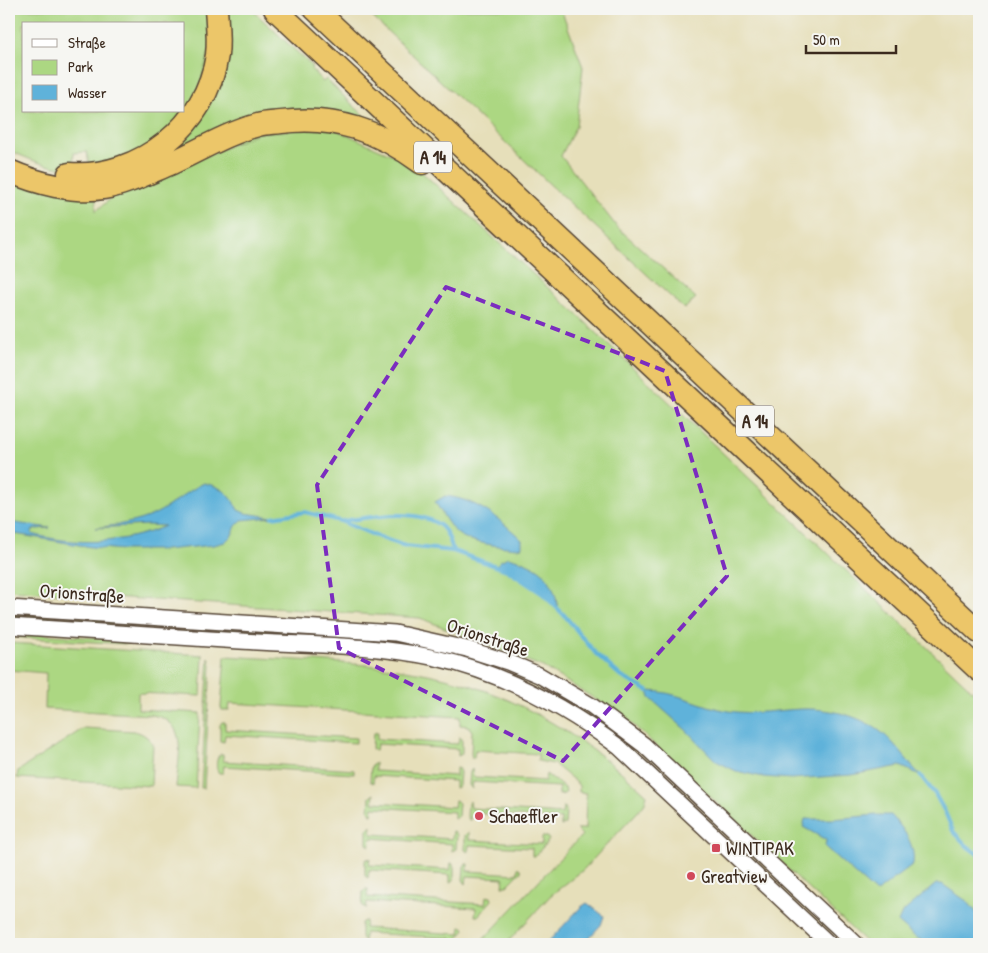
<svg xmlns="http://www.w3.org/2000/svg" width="988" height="953" font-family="'Patrick Hand',sans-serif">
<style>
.green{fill:#acd782;stroke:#748050;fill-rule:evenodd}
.water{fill:#5fb2da;stroke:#4d6e7c}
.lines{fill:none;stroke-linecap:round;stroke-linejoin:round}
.stream{stroke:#5fb2da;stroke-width:4}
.tertiary-casing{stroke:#554535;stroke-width:18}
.motorway-casing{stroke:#554535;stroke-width:25}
.tertiary{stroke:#fff;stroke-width:15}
.motorway{stroke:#ecc669;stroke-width:22}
.marked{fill:none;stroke:#7b2cbf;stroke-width:4;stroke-dasharray:10 6;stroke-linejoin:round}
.poi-dot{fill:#d1495b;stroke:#f6f6f2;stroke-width:2}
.labels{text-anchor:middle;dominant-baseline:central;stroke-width:4;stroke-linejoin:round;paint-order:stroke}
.shield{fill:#f6f6f2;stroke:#73675e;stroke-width:1}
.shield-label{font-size:18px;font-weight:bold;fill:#3b2a1e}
.street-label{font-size:19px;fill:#3b2a1e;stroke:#f6f6f2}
.poi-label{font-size:19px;fill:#3b2a1e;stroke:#f6f6f2;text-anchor:start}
</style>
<rect width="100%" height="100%" fill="#f6f6f2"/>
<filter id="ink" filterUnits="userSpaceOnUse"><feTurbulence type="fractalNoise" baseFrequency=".02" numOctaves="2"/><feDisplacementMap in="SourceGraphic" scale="10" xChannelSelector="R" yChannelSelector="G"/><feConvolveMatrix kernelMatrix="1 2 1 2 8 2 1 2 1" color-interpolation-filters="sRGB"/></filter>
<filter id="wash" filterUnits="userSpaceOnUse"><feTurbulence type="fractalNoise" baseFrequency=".0096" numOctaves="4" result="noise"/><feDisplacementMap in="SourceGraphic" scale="20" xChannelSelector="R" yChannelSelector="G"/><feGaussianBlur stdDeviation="1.12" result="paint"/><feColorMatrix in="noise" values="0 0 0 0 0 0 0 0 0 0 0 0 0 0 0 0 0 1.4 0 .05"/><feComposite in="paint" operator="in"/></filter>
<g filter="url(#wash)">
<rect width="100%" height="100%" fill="#e6dfba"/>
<g class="green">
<path d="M9,9H211C213,19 215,29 215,39C215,53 210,67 205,80C200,93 195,107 186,118C163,146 126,167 89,166L87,152L74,153L73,166L70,169C49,168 28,159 9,150ZM24,24H184V111H24Z"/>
<path d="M221,9H251L312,66L311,69L323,82L326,79L383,134L331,118L146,164L187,131Z"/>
<path d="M364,9H561L583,67L576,126L561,156L617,227L696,298L684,309L557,191Z"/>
<path d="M330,127L413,164L581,318L979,697V944H868L626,718L543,667L420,618L9,590V177L96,193V211L111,198L258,133Z"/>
<path d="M9,614L354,635L353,639L9,618Z"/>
<path d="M9,632L128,640V644L9,637Z"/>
<path d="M9,643L203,655L201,696L138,693V709L200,713L196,788L176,787C178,759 190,721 152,715L45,709L46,673L9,670Z"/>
<path d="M225,656C287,660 350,661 411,671C502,685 581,733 647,795L644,805L583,870L550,896L506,944H479L582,835L576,829H585L586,793L579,792V786L576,782L554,764L538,761V754L475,750L474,758H472L471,754L472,731L468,726L460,725V717L230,703L229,710H222L221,707Z"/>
<path d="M209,657L211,665L204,788H201Z"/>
<path d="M222,722H225V730L356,738V743L225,735L224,742L220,741V725Z"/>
<path d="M84,728L134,731C143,733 148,737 153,744L151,786L17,778L18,771Z"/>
<path d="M376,732H377V739L458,744L459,737H460L462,741V754L458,756V749L377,744L376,751H374L372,748L373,734Z"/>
<path d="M220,754H223V761L354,770V774L224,766L223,773H219C215,769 216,758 220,754Z"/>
<path d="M375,763V771L456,776V768H458L460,772L459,786L455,788V781L374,776L373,783L370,781L371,766Z"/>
<path d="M472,769L473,777L545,781L546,774L565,788L566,792L564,794L559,795V787L473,782L472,789L469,785L470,772Z"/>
<path d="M374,794L373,802L454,807L455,800H456L459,803L458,817L454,819V812L373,807L372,814H371L369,810L370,797Z"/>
<path d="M470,801L471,808L562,814L563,806L566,810L565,824L561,826V819L471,813L470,821L467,817L468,803Z"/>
<path d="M372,826L371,834L452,839L453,831H454L457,835L456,849L452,851V844L371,838L370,846L367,844V829Z"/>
<path d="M469,832V840L542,844V837H547L549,840L535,856H532V848L469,845L468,852L465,850V835Z"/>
<path d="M370,858L369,865L450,870L451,863H452L454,867V880L450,883V875L369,870L368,878L365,876V860Z"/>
<path d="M466,864H468L467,871L517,874L518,867L521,870V872L507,886H503L504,878L467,876L466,884L463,880L464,866Z"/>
<path d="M366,889H368L367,897L485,904L486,896L491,897L492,900L478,916H475L476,908L367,902L366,909L362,905L363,892Z"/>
<path d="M364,921H366L365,928L460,934L461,927H464L465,930L453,944H451V938L365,933L364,941L361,937V923Z"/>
</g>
<g class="water">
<path d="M204,483C222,487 230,493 238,510L245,513L272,517L242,520L236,526L232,535L225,542L214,545L165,550H123L91,547L9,533V518L15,523L50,528L35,529L32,531V534C75,546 124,544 165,526L148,525L95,528C116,525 136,523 155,514C173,505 187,491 204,483Z"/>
<path d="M445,496C476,499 500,519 522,540V547L518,548C502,547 470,543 458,534C448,526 442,512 435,502Z"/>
<path d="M508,557C541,566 553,575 558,609C541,592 520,574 496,566L500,561Z"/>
<path d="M648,691C676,691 702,707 729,711C754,715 777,710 802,709C834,708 870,718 892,742C902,753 910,764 920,775L900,766L852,775L791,779L763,777L736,771L716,761L686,730L650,698Z"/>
<path d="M876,815H891C903,828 916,845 913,864L876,893L825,847L826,840L803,827L805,819H832Z"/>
<path d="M936,884H942L968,902L979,916V944H928L914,936L898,922L902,913Z"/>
<path d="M587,903L604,916L601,925L583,944H546L581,907Z"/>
</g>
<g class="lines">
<g class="stream">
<path d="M272,517L305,512L340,521L381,538L405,546L453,551L507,570L543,594L565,616L596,654L622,677L648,691"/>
<path d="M343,521C370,517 419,507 442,527C448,533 451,543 453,551"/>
<path d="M920,775L935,794L945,812L953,831L968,847L979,855"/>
</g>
</g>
</g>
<g filter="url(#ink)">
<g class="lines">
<g class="tertiary-casing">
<g id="tertiary">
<path d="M9,608L395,633L467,649L508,662L539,675L592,706L644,745L856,944"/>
<path d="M9,626C86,631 163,636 240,641C305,645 372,644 436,658C503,673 564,706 619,747L829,944"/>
</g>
</g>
<g class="motorway-casing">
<g id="motorway">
<path d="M275,9L979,670"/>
<path d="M315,9L979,632"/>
<path d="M9,171C36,183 74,193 104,188C127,184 150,172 172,163C200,150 228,133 258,125C266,123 274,123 281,122C335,115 379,131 422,163"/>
<path d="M69,174C140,179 207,125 217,55C219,40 217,24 216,9"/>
</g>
</g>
<use href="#tertiary" class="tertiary"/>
<use href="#motorway" class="motorway"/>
</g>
</g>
<path class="marked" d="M446,287L665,371L727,576L563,761L339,648L317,485Z"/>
<g class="poi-dot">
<circle cx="479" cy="816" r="5"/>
<rect x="711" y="843" width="10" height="10" rx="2.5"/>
<circle cx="691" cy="876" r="5"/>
</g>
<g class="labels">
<g class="shield">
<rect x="414" y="141.5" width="38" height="31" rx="4"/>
<rect x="736" y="405.5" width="38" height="31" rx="4"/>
</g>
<g class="shield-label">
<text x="433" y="157">A 14</text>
<text x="755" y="421">A 14</text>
</g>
<g class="street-label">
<text transform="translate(82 593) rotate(4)">Orionstraße</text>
<text transform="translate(488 637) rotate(18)">Orionstraße</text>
</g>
<g class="poi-label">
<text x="489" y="816">Schaeffler</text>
<text x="726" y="848">WINTIPAK</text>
<text x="701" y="876">Greatview</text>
</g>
</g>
<rect width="988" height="953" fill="none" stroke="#f6f6f2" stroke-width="30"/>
<rect x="22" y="22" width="162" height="90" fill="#f6f6f2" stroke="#aba49d"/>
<rect x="32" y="39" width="25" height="8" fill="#ffffff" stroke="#aba49d"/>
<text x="68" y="48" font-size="15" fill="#3b2a1e">Straße</text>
<rect x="32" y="60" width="25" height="15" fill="#acd782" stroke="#aba49d"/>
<text x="68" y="72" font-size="15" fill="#3b2a1e">Park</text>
<rect x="32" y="85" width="25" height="15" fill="#5fb2da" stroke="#aba49d"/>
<text x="68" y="98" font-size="15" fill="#3b2a1e">Wasser</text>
<path d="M806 45v8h90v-8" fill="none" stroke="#3b2a1e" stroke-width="2.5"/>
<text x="813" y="45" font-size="15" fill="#3b2a1e" stroke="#f6f6f2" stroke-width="4" paint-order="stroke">50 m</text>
</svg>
